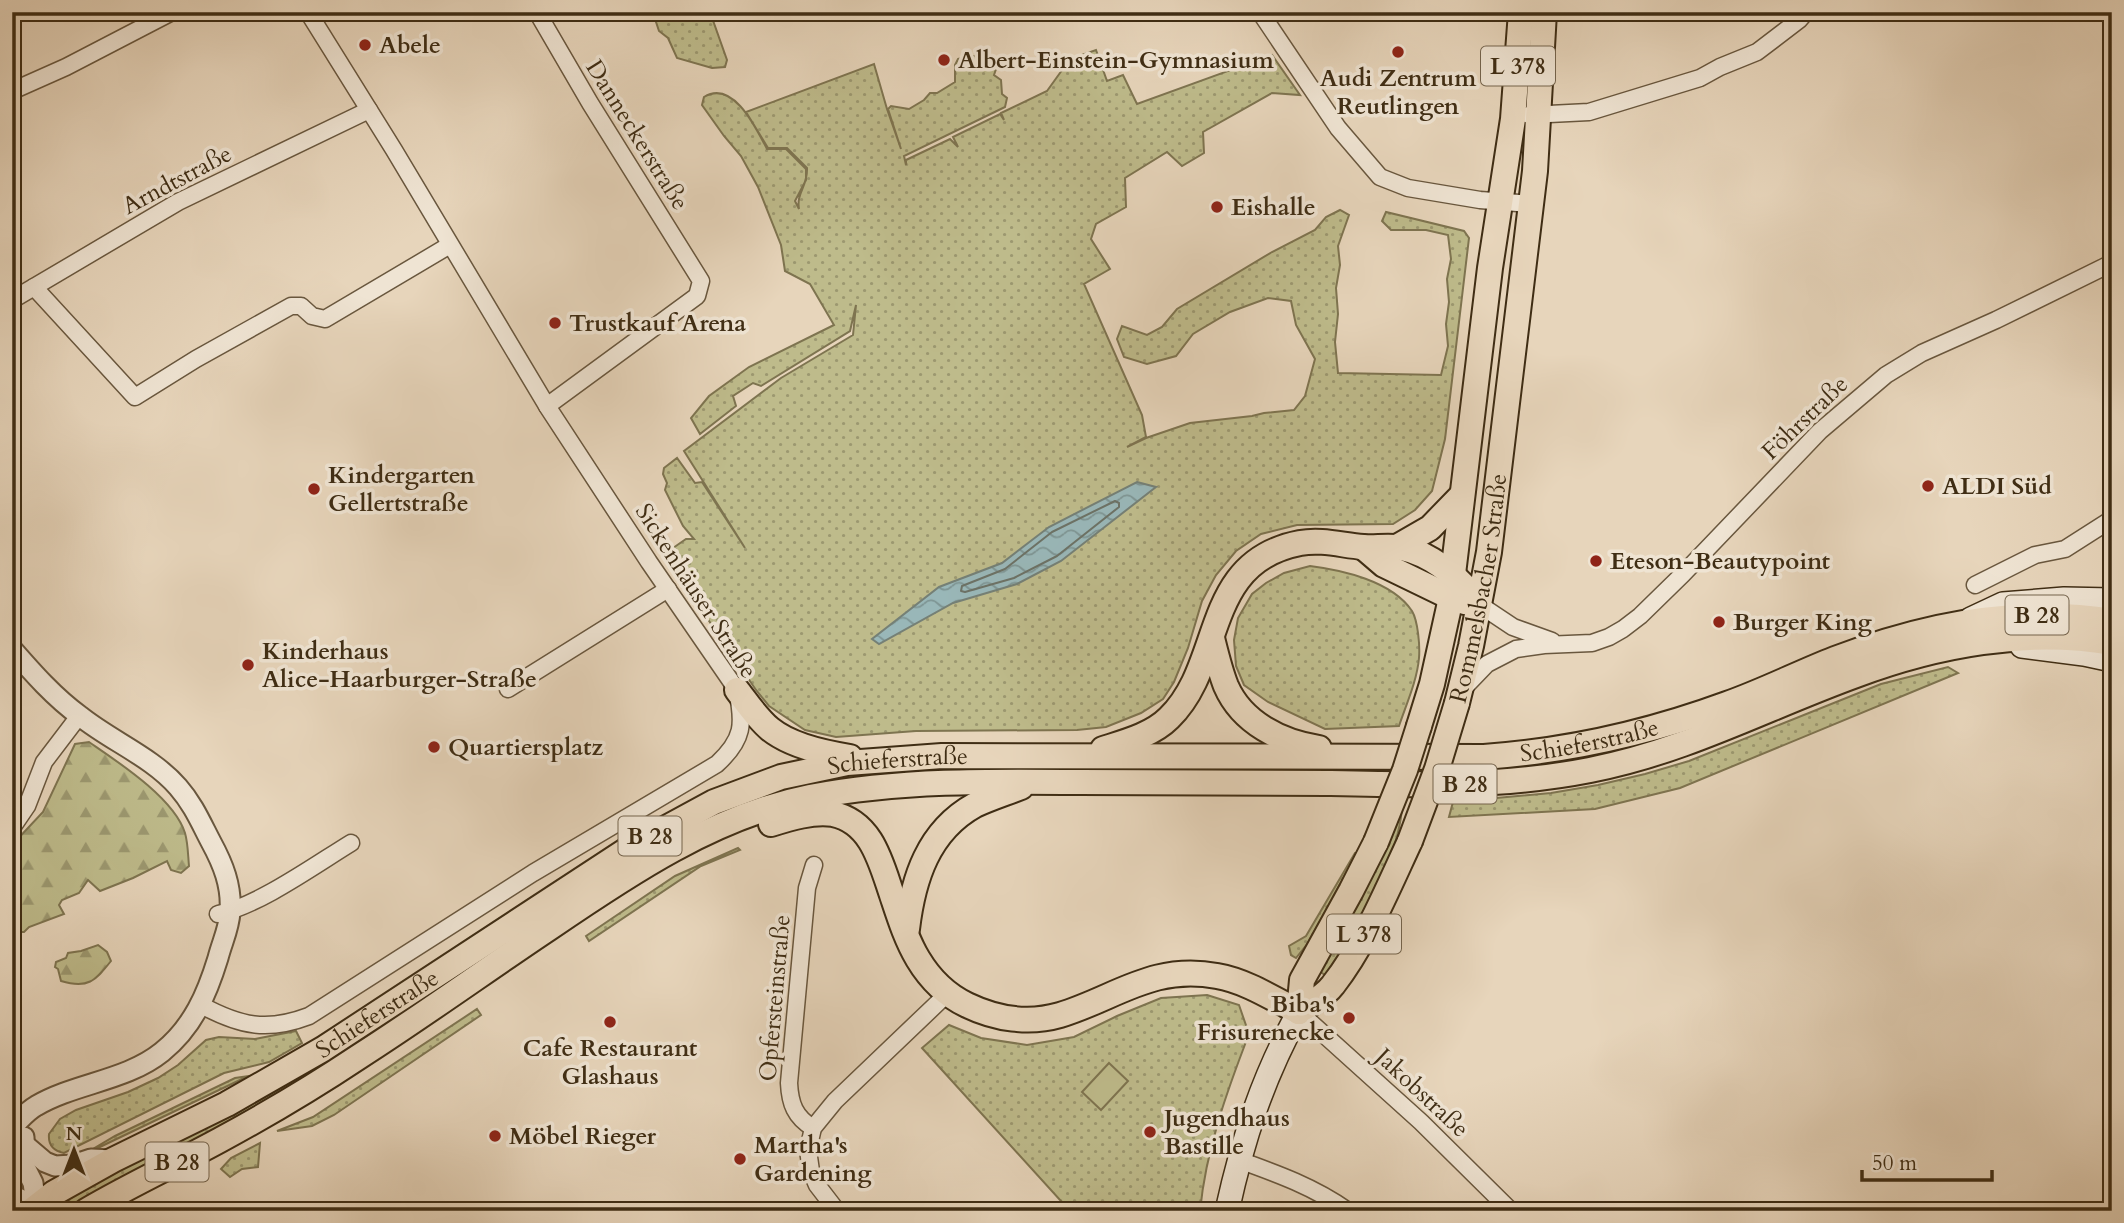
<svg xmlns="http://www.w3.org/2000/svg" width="2124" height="1223" font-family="Cardo,serif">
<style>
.grass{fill:url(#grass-dots);stroke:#7e7450;stroke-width:2}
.forest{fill:url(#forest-firs);stroke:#7e7450;stroke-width:2}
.pitch{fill:#bebb8b;stroke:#7e7450;stroke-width:2}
.water{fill:url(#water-waves);stroke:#758076;stroke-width:2}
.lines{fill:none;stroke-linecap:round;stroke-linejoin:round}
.shore{stroke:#6c7266;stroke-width:2}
.minor-casing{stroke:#69573e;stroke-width:19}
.tertiary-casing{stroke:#69573e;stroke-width:23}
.secondary-casing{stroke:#3f2d14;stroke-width:26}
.primary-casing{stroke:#3f2d14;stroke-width:28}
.minor{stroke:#efe4d3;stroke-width:16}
.tertiary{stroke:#efe4d3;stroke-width:19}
.secondary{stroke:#efe4d3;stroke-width:23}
.primary{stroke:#e7d5bb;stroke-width:24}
.primary-bridge-casing{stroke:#3f2d14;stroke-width:28;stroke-linecap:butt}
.primary-bridge{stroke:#e7d5bb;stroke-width:24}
.poi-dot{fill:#8f2418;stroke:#efe4d3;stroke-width:2.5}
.labels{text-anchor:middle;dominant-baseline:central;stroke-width:7;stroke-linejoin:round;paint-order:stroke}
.shield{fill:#efe4d3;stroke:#74644d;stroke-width:2}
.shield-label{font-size:23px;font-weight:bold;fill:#3f2d14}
.poi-label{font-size:24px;font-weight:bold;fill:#3f2d14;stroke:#efe4d3;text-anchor:start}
.street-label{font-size:24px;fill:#3f2d14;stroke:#efe4d3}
</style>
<defs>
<pattern id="grass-dots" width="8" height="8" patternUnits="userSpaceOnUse" patternTransform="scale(1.75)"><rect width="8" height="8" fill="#bebb8b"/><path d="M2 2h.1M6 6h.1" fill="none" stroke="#9c9870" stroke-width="1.8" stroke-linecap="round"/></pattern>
<pattern id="forest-firs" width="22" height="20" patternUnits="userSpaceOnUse" patternTransform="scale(1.75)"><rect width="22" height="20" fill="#bebb8b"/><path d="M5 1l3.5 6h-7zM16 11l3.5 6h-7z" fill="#9c9870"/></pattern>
<pattern id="water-waves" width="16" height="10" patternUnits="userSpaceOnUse" patternTransform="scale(1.75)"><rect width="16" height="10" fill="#99b7b8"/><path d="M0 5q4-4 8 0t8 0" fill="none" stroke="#7e9594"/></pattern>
</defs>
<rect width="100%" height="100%" fill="#e7d5bb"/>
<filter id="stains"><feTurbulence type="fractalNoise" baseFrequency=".00286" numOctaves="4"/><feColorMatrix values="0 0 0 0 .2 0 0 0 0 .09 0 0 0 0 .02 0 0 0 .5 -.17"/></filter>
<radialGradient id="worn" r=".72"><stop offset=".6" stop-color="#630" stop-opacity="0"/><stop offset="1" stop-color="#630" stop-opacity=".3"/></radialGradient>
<g class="grass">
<path d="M649,12H710L727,60L725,67L712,68L677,58L668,38L659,31L656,22Z"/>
<path d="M1096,50L1107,81L1123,75L1137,104L1272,55L1300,95L1272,93L1203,132L1204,153L1182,166L1167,152L1125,178L1126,207L1096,224L1091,239L1110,269L1084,284L1142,415L1146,437L1127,447L1146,438L1190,423L1252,416L1264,413L1294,410L1305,396L1315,359L1296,325L1291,301L1268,298L1230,312L1193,334L1176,356L1147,364L1124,357L1117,339L1122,326L1147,335L1162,327L1177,309L1272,252L1315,230L1326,217L1340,210L1349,215L1338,246L1340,265L1336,288L1338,314L1335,342L1338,373L1441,375L1448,346L1446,324L1449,302L1447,279L1451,259L1448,235L1426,230H1391L1382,221L1386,212L1464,231L1469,238L1445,439L1432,491L1415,510L1393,524L1297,525L1261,534L1236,551L1216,575L1202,601L1188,648L1174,682L1163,699L1141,713L1106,727L1077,730L916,731L836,737L805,730L769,706L756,690L669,562L673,548L686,539H694L683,526L665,490L667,483L663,474L664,468L677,458L695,483L702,482L745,548L684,451L781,378L853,335L856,305L850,331L761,386L753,383L733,396L736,406L700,434L691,418L709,396L749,367L834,325L810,284L785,271L781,245L758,187L741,156L724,136L702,105L704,97C733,79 756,128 767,149H786L806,169V180L795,201L799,209C796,193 808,186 807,168L787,148H768L746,112L874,64L887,109L901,149L888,109L891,106L909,109L924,100L930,93H937L955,82V65L958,59C976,53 984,56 996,69L994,75L1001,80L1002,94L1007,98L1005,107L904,156L906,165V160L950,139L958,147L953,137L1000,114L1004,120L1001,113L1047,91L1070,59Z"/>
<path d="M1310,566C1342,570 1392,581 1412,611C1418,621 1420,646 1419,658C1417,681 1406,705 1399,726L1325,729L1268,702L1244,685L1236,666L1234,640L1238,618L1252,594L1266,583L1284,573Z"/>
<path d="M1948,667L1958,673L1680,788L1595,809L1449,817L1453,802L1551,793L1598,785L1645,774L1689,761L1881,684Z"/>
<path d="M1402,809C1396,869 1357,925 1327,976L1317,970Z"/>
<path d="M738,848L740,850L701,866L589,941L586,936L675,876Z"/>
<path d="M1355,853H1357L1308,943L1296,958L1291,955L1289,946L1306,936Z"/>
<path d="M1207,995L1239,1005L1249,1034C1227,1091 1206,1149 1200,1211H1070L922,1048L949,1025L981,1038L1027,1045L1074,1037L1117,1016L1161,998Z"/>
<path d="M477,1009L481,1015L334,1115L312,1126L277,1131L313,1117Z"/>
<path d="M296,1031L302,1043L269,1062L224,1073L64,1153C54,1151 48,1145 49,1134L60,1119L76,1110L128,1092L158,1078L178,1065L206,1040L219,1037L255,1039Z"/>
<path d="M369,1031L373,1036L264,1105L70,1209L59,1203Z"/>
<path d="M256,1075L242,1079L81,1156L115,1136L235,1078Z"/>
<path d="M260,1143L258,1167L242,1169L230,1177L221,1169L231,1158Z"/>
</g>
<g class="forest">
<path d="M89,742C118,762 174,798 185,833C188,843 188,856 189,866L181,873L171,870L167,861L133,878L100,891L88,880L79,893L62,900L59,905L64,914L29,927L24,932H12V845L43,812L75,744Z"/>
<path d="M98,945L107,952L111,961C95,981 88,989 61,981L58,969L55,967L56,962L66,958L68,953L81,951Z"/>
</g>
<path class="pitch" d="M1109,1063L1128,1081L1101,1110L1082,1092Z"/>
<path class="water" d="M1137,482L1156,487L1061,561L1017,584L953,603L879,644L872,639L939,587L1002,563L1049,527Z"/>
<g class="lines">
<path class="shore" d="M1115,501L1119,503V507L1057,556L1014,578L965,592L961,591L962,586L1005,569L1052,532Z"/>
<g class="minor-casing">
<g id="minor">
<path d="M537,12L590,103L701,281L697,296L547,406"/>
<path d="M1260,12L1338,128L1380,177L1408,188L1480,200L1531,204"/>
<path d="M12,91L66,67L172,12"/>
<path d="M1529,115L1589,112L1700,78L1720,67L1757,52L1799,20L1806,12"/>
<path d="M34,287L135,397L196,359L291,306H301L312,316L325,319L450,245"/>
<path d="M12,300L178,202L369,110"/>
<path d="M1975,585L2035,555L2065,549L2112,519"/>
<path d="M1480,605L1513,627L1552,641"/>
<path d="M508,689L668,589"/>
<path d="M1462,690L1487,664L1516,649L1544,645L1592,643L1609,637L1623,629L1640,616L1683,574L1820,431L1886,375L1922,353L1996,320L2112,263"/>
<path d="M12,828L27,806L44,762L79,716"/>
<path d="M218,914C258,906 315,865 351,843"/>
<path d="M201,1005C240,1026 267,1032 309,1016L533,873L717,764C744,739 744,724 737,690L649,562L547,406L394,150L308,12"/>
<path d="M1299,1012L1421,1122L1511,1211"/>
<path d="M813,1128C795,1117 790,1104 789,1083L807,888L814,865"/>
<path d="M1239,1160C1278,1174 1314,1187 1348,1211"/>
<path d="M837,1211L817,1185L811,1171L808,1150L813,1128L835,1101L947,994"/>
</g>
</g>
<g class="tertiary-casing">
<g id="tertiary">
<path d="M12,649C33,673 54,697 80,716C111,741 152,757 178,787C193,804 201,823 211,842C223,864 232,886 230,912C229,929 222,942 218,958C207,994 193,1027 162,1052C126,1081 75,1083 36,1106C27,1111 20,1120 12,1127"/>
<path d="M24,1137L25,1167L33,1183L37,1211"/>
<path d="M25,1145L45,1162L55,1166L73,1165L91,1159L112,1160"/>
<path d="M12,1195L37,1207L65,1211"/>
</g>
</g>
<g class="secondary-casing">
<g id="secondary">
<path d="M1971,619L2003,604L2064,599L2112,600"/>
<path d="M2022,646L2084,654L2112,660"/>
<path d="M1227,1211C1243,1138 1263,1077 1299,1012"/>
</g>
</g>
<g class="primary-casing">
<g id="primary">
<path d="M1363,547L1384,565L1450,597L1465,602"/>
<path d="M1397,547L1430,528L1462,495"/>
<path d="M1212,638C1216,654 1220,671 1226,686C1242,723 1281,742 1319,748"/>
<path d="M737,690C747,703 757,718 770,729C791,746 824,753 850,757"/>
<path id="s1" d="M1457,703L1471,646L1489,552L1535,171L1544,12"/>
<path d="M1419,726L1432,684L1449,607L1490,268L1513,119L1521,12"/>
<path d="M1103,749C1125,742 1152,735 1169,718C1225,664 1201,562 1300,543C1321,539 1341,545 1363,547C1373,548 1384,546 1395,547C1420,549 1446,567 1463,585"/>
<path d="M771,824C790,818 813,811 833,814C872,822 881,863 892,895C899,916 906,939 918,959C930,979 946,995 967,1005C996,1019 1029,1024 1060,1015C1116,998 1152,964 1217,976C1246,981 1272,998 1299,1012"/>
<path d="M907,929C913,879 928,831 975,805C990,798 1006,793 1021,787"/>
<path d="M1299,1012C1310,1004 1325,996 1333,985C1365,944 1388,888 1410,841"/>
<path d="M1299,1012L1302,980L1351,891L1376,842"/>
<path id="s2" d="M31,1211L54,1193L113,1160L227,1104L323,1049L633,846L714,802L781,777L847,763L942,756L1484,757C1568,751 1648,733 1727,704C1764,691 1799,673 1835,659C1923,625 2019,606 2112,621"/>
<path d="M86,1211C130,1185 176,1164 220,1140C268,1114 315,1086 360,1056C424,1015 486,970 549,928C628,874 714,816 810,797C899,780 990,781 1080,782C1164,782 1247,782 1330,783C1418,785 1504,787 1590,770C1687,751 1765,708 1856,675C1936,645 2027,628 2112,643"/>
</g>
</g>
<use href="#minor" class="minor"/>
<use href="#tertiary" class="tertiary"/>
<use href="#secondary" class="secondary"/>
<use href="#primary" class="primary"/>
<g class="primary-bridge-casing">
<g id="primary-bridge">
<path d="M1410,841L1437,769L1457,703"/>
<path d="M1376,842L1405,770L1419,726"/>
</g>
</g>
<use href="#primary-bridge" class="primary-bridge"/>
</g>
<g class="poi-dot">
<circle cx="365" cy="45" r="7"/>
<circle cx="1398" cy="52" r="7"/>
<circle cx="944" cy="60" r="7"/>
<circle cx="1217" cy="207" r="7"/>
<circle cx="555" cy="323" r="7"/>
<circle cx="1928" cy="486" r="7"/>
<circle cx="314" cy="489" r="7"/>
<circle cx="1596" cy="561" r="7"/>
<circle cx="1719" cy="622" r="7"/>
<circle cx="248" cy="665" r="7"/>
<circle cx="434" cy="747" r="7"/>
<circle cx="1349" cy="1018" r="7"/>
<circle cx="610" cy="1022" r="7"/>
<circle cx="1150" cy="1132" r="7"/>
<circle cx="495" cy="1136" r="7"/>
<circle cx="740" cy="1159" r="7"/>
</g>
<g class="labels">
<g class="shield">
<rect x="1481" y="46.5" width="74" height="39" rx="5"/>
<rect x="2005.5" y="595.5" width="63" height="39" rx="5"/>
<rect x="1433.5" y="764.5" width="63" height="39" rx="5"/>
<rect x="618.5" y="816.5" width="63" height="39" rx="5"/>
<rect x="1327" y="914.5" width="74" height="39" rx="5"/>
<rect x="145.5" y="1142.5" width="63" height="39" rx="5"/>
</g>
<g class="shield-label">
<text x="1518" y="66">L 378</text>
<text x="2037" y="615">B 28</text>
<text x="1465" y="784">B 28</text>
<text x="650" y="836">B 28</text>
<text x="1364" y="934">L 378</text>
<text x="177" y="1162">B 28</text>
</g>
<g class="poi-label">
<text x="379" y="45">Abele</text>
<text x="958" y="60">Albert-Einstein-Gymnasium</text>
<text x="1398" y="78" text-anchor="middle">Audi Zentrum<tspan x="1398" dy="28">Reutlingen</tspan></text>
<text x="1231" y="207">Eishalle</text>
<text x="569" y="323">Trustkauf Arena</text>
<text x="328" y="475">Kindergarten<tspan x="328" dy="28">Gellertstraße</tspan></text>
<text x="1942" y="486">ALDI Süd</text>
<text x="1610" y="561">Eteson-Beautypoint</text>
<text x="1733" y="622">Burger King</text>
<text x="262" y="651">Kinderhaus<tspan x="262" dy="28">Alice-Haarburger-Straße</tspan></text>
<text x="448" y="747">Quartiersplatz</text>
<text x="1335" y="1004" text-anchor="end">Biba's<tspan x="1335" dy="28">Frisurenecke</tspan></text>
<text x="610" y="1048" text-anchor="middle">Cafe Restaurant<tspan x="610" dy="28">Glashaus</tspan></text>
<text x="1164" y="1118">Jugendhaus<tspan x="1164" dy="28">Bastille</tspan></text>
<text x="509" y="1136">Möbel Rieger</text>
<text x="754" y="1145">Martha's<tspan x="754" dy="28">Gardening</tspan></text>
</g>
<g class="street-label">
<text transform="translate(637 135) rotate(58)">Danneckerstraße</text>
<text transform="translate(177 180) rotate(-28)">Arndtstraße</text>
<text transform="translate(1805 418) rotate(-44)">Föhrstraße</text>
<text stroke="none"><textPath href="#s1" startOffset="117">Rommelsbacher Straße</textPath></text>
<text transform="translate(696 591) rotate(57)">Sickenhäuser Straße</text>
<text stroke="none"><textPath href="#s2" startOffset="1680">Schieferstraße</textPath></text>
<text stroke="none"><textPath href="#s2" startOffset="987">Schieferstraße</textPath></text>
<text transform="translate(775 998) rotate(-85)">Opfersteinstraße</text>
<text stroke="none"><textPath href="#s2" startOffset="399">Schieferstraße</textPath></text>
<text transform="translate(1422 1093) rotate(43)">Jakobstraße</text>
</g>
</g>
<rect width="2124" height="1223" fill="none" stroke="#e7d5bb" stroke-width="42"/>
<rect x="14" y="14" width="2096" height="1195" fill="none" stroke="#3f2d14" stroke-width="3.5"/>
<rect x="21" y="21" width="2082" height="1181" fill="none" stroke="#3f2d14" stroke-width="2"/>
<g transform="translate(74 1150)" stroke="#efe4d3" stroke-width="5" paint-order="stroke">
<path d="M0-5L12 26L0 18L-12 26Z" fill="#3f2d14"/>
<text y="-10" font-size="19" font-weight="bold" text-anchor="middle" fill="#3f2d14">N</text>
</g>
<path d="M1862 1170v10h130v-10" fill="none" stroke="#3f2d14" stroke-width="3.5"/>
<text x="1872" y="1170" font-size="21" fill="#3f2d14" stroke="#efe4d3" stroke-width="5" paint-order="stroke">50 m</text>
<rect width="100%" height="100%" filter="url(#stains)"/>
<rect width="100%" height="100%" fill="url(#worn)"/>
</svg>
